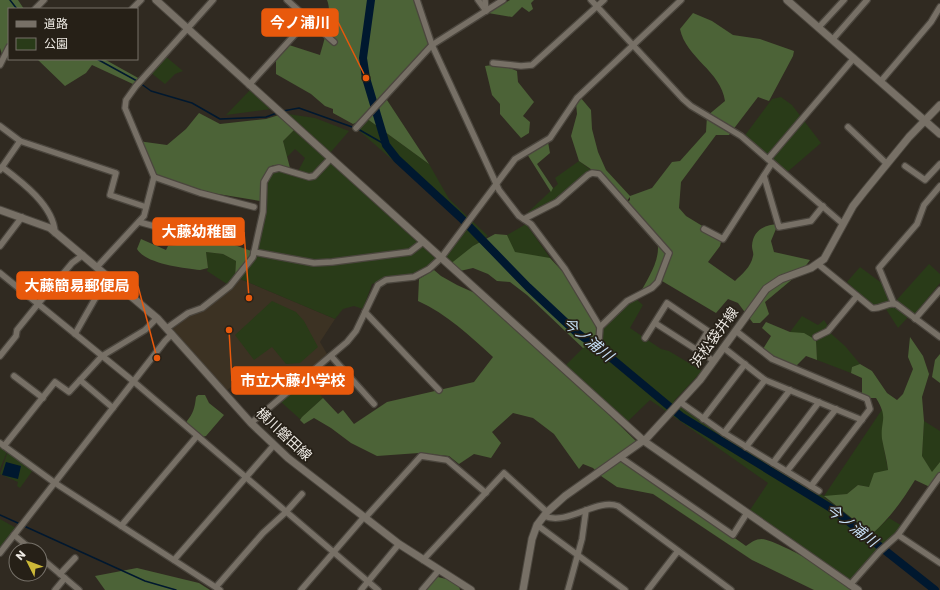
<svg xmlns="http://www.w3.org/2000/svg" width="940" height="590" font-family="Poppins,'Noto Sans JP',sans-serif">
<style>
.built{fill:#3c3223}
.green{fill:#293b18}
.forest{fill:#4c6337}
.water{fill:#00182f}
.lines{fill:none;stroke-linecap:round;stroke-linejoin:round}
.stream{stroke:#00182f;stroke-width:1.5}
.river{stroke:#00182f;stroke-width:8}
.street-casing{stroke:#4b463e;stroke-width:8}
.secondary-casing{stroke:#4b463e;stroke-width:9}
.street{stroke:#777066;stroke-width:5.5}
.secondary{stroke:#777066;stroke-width:7}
.labels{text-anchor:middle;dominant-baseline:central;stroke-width:3.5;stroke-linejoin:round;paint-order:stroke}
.street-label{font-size:14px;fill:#eeeae4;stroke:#262017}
.water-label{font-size:15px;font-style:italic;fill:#c6def5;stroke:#262017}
.leader{fill:none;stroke:#e8590c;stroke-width:1.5}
.callout-dot{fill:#e8590c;stroke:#262017;stroke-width:1.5}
.callout{fill:#e8590c;stroke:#e8590c;stroke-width:1.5}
.callout-label{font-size:15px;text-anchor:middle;font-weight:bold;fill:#fff}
</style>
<rect width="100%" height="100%" fill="#302a21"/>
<path class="built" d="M238,278L335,319L320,342L327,354L279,398L265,379L251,387L243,378L226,391L172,329Z"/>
<g class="green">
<path d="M165,56L183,71L175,74L165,84L150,72Z"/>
<path d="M250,90L271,109L226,115Z"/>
<path d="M781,97L792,105L821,143L785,174L743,138L772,99Z"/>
<path d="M288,114L315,118L349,131L330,153Z"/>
<path d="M366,118L429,164L449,199L488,236L452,263L444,256L468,226L356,128Z"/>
<path d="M294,130L436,259L418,276H397L372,284L363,309L354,306L343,309L335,319L238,278L256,253L265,220L266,183L271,174L276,170L295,177L305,158L295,149L287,157L283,141Z"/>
<path d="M579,161L596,174L592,173L555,203L523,217L558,184L555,178Z"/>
<path d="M220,217C213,229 205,241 190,243L188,230L167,227L169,218Z"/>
<path d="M526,224L553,262L514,253L507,235Z"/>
<path d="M206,252L223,254L236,261L235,278L230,286L207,271L208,268Z"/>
<path d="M929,264L940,274V283L914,315H910L898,328L884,306L875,309L847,282L860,267L887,287L894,303Z"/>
<path d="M635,298L643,305L630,328L661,349L669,351L702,371L674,401L824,496L883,408L884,420L882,438L888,470L869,487L858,485L847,494L824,497L872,534L889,518L904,527L850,585L750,510L768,483L650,400L625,424L566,365L583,348L599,340L600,327Z"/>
<path d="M272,301L296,312L304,321L318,347L300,363L286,364L272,347L254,360L235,335Z"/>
<path d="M802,316L818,325L824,320L830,329L828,331L845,346L860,364L852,367L851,373L817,360L816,340L790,332Z"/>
<path d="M307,380L323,398L300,419L281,402Z"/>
<path d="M924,421L940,431V462L932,473L922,456Z"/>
<path d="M0,443L8,449L0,469Z"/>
<path d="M8,451L33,470L20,488L17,486L18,482L0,474Z"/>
<path d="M0,519L16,528L0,548Z"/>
</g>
<g class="forest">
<path d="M0,0H18L24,9H9V47L3,58L0,48Z"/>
<path d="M327,0H417L432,45L385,97L429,164L366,118L353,124L333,113V109L325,106L311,94L276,74V55L289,45L320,55C324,41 333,14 327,0Z"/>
<path d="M510,0H534L531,3L533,9L529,12L522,7L512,17L488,13Z"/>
<path d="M693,13L712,21L733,35L760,39L794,51L793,56L769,101L758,97L729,135H716L681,182L679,208L686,216L722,238L720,246L708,262L735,281C742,274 751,267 753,256C754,253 752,250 752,246C753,230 764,225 778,224L771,241L774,252L810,260L801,272L765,302L769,314L760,323H753L738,303L728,299L716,313L662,281L639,295C648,278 666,253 654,234C647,223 634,213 625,204L630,200V197L625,203L601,176L579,161L571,136L577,114L576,103L580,97L591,110L592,129L598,152L606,170L630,196L652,188L672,162L680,161L706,132L707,116L725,101C721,71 686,58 680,29Z"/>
<path d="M37,59H104L140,79L135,85L92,65L86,73L65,86Z"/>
<path d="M500,64L517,71L518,82L534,102L523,116L530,122L529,133L521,138L500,114V104L492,95L485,66Z"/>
<path d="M199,113L220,124L266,119L279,115L294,130L283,141L290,168L273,165L262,179L260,201L212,193L154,177L138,141L167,145L186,129Z"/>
<path d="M548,142L550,153L537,164L553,188L551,192L527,154Z"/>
<path d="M210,234L216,242L229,243L254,252L235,278L236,261L223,254L206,252L208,268L200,270C183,268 146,264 137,249L141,239L166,250L168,246L195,243Z"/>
<path d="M495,234L507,235L515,252L550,258L575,285L599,325L597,342L583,348L527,295L510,282L497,281L488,274L473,268L460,271L449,265L473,246Z"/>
<path d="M434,270L441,276L457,285L486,298L539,347L566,365L603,409L639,444L621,457L746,546C752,542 755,539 762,539C780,541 842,578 857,590H814L752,560L653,494L617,487L601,476L593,468L583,464L579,469L554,434L533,418L513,413L492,432L501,443L491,458L474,454L459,464L449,456L419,453L377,456L351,443L331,428L314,418L304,424L300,420L302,417L323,398L338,414L343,410L354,424L387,402L474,382L493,357C470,336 447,314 418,301L419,279Z"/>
<path d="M766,322L790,332L804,333L816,340L817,360L806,356L794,368L768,356L763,349L771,336L762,328Z"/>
<path d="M910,337L923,356L929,374L930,371L922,397L924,421L922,456L932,472L940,462V476L932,488L915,480C902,501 890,518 872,534L824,496L847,494L858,485L869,487L874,473L888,470C887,460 884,450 882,439C880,420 889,419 876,398H868L862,393V378L851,373L852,367L860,364L872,371L887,393L897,400L903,394L913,369L908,357Z"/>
<path d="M940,354V383L932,377L935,360Z"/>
<path d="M198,395H205L209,403L224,415L206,436L202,437L187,425V421C193,414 195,407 196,397Z"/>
<path d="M137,568L199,583L210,590H105L95,576Z"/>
<path d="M438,577L450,580L459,586L460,590H423Z"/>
</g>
<path class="water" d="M6,462L21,466L18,479L2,475Z"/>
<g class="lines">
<g class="stream">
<path d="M10,0L17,9"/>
<path d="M97,59L137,81"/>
<path d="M140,83L151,91L192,103L220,119L266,117L277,113"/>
<path d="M283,111L299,108L355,128"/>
<path d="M358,129L386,145"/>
<path d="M0,515L20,524"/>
<path d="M24,526L145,581L176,590"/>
</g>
<path class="river" d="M371,0L363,58L366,78L386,145L397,159L461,218L528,287L576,332L604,352L682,417L834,510L935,590"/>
<g class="street-casing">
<g id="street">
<path d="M287,0L334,42"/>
<path d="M417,0L432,45L499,190L519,216L531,224L565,269L600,327L599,340"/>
<path d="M478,0L486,11"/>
<path d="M485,0L486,11"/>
<path d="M591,0L683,99L691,106L741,136L843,224"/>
<path d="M35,9L44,0"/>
<path d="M132,9L141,0"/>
<path d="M819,27L844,0"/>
<path d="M833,39L867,0"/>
<path d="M493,63L521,66L532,65L604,0"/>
<path d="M0,65L9,47"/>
<path d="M881,81L931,22L940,7"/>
<path d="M249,85L309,19"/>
<path d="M0,126L20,141L116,173L110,195L146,207"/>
<path d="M848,127L887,164"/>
<path d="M356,128L432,45L503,0"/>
<path d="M768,159L854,58"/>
<path d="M905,166L925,180L940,164"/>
<path d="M2,167C22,182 54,206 55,233"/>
<path d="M0,170L20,141"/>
<path d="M764,176L779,227L811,221L823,206"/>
<path d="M154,177L200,193L254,207"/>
<path d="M524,219L557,202L588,175L592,173L599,174L669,253L658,282L652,288L627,301L600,327"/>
<path d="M139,222L168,230L203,229"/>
<path d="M704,229L723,239L772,163"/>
<path d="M0,246L22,217"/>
<path d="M254,252L314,263L332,262L410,252L423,242"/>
<path d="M818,264L872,308C880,310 887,302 896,304L940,337"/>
<path d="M97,267L144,216L154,177L125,108L126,100L136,86L213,0"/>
<path d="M0,273L133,381L378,590"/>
<path d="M894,304L879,268L917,224L924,205L940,186"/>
<path d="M365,312L439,390"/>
<path d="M915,319L940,290"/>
<path d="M655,323L714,361"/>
<path d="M167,328L188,313L202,308L230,286L253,257L263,212L264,182L271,170L279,168L309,177L314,176L331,158"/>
<path d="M736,331L772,359L867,399L870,409L811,486"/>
<path d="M75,334L108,276"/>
<path d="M816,337L828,331L857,296"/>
<path d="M645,338L667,303L708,331L697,349"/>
<path d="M724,348L765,380L862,420"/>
<path d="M0,356L16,336L17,330L38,304L72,263L83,255"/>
<path d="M331,356L374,404"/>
<path d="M14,376L43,398"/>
<path d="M80,380L113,408"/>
<path d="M680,402L724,433L819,491"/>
<path d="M703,419L745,364"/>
<path d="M251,423L347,342L356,331L378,285L386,280L414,277L429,269L441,258L515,159L550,138L577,98L681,0"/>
<path d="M724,433L765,380"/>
<path d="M0,443L55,483L220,590"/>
<path d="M4,446L55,382L69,392L102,356L145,330L157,318"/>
<path d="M746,447L790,390"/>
<path d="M620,457L733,535L747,513"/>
<path d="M773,463L819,402"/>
<path d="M787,471L836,409"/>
<path d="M544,516C568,526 596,498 618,506L731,590"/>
<path d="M365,518L421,456L447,460L486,493"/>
<path d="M537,525L625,590"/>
<path d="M121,526L197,436"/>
<path d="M14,535L32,550"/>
<path d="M898,535L940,563"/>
<path d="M0,553L165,341L172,334"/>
<path d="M40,557L79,590"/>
<path d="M174,560L274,445"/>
<path d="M423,560L504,473L547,512"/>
<path d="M60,574L75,558"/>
<path d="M850,585L880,551L898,535L940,476"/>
<path d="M216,587L263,533L286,512L302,494"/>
<path d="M55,590L65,578"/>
<path d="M301,590L364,517"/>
<path d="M361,590L399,544"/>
<path d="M422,590L439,570"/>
<path d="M568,590L582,539L586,510"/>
<path d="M648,590L678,551"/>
</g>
</g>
<g class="secondary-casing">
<g id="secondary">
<path d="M156,0L644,441L858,590"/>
<path d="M787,0L940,134"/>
<path d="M0,210L50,228L158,319L251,423L288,458L399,544L471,590"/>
<path d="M523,590L532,539L537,525L547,512L565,496L647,438L700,380L766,289L781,279L811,268L824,259L853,206L864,192L909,137L940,105"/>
</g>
</g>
<use href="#street" class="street"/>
<use href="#secondary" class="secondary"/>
</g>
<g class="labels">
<g class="street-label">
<text transform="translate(714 337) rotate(-54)">浜松袋井線</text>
<text transform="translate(284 434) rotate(43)">横川磐田線</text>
</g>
<g class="water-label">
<text transform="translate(588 339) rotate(39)">今ノ浦川</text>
<text transform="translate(852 525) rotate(37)">今ノ浦川</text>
</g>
</g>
<path class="leader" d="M366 78L338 22M249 298L244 232M157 358L138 286M229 330L232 381"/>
<g class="callout-dot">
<circle cx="366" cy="78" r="4"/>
<circle cx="249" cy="298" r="4"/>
<circle cx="157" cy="358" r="4"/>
<circle cx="229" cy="330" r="4"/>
</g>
<g class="callout">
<rect x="262" y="9" width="76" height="27" rx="4"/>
<rect x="153" y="218" width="91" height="27" rx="4"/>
<rect x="17" y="272" width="121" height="27" rx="4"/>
<rect x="232" y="367" width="121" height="27" rx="4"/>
</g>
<g class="callout-label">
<text x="300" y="28">今ノ浦川</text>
<text x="199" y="237">大藤幼稚園</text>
<text x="77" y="291">大藤簡易郵便局</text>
<text x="293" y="386">市立大藤小学校</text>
</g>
<rect x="8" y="8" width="130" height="52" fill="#262017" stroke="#767169"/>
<rect x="16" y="21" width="20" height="6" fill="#777066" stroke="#767169"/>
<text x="44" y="28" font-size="12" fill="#eeeae4">道路</text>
<rect x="16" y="38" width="20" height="12" fill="#293b18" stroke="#767169"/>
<text x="44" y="48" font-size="12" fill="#eeeae4">公園</text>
<g transform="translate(28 562) rotate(312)"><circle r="19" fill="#262017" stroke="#767169"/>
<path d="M0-3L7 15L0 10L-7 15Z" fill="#cdb938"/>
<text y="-6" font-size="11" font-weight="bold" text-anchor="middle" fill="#eeeae4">N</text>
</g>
</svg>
